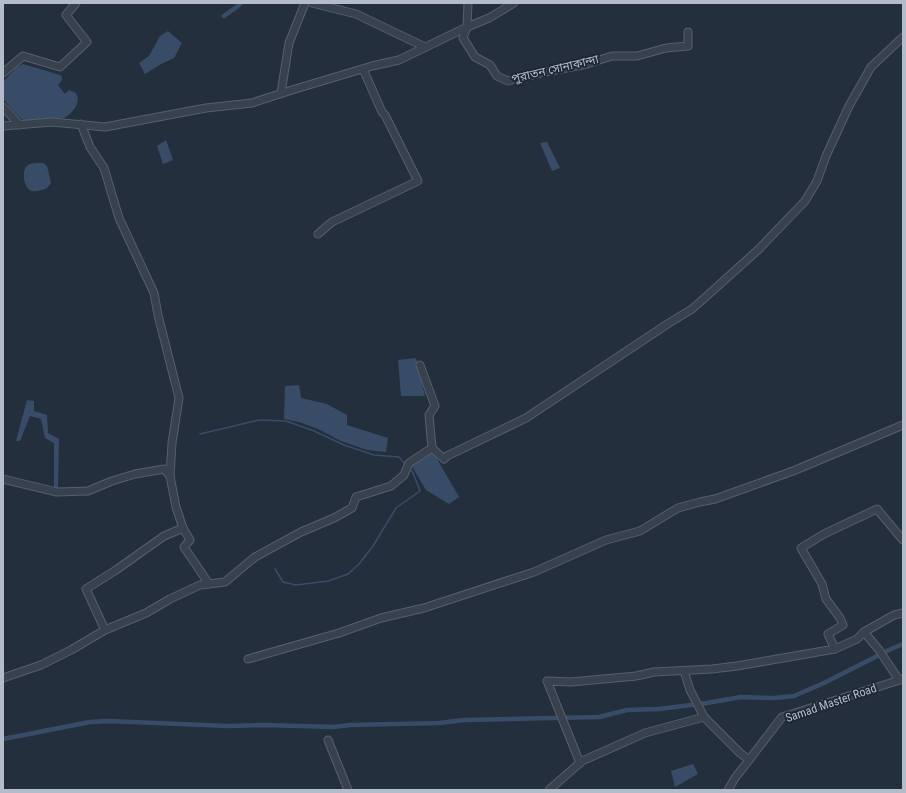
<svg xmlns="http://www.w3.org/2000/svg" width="906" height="793" font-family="'Roboto Condensed','Noto Sans Bengali',sans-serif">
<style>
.water{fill:#394c67}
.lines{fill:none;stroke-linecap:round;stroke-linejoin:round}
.stream{stroke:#394c67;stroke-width:1.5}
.canal{stroke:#394c67;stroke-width:4.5}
.minor-casing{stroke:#565f6c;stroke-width:9}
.minor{stroke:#38414e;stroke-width:7}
.labels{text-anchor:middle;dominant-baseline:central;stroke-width:3.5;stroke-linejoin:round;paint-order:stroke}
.street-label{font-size:12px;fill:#b4bcc9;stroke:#1d2633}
</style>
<rect width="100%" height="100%" fill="#242f3e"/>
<g class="water">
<path d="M168,31L182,43L174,58L161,64L145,74L139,63L149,56L160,36Z"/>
<path d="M23,64L60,75L62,77V80L58,85L65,94L69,90L76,93C82,102 72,115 63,118C59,119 55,117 51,118C43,119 33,123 26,121C19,119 8,104 3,99V82L17,67Z"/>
<path d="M166,140L173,160L163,164L157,146Z"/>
<path d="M547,142L560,168L552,171L540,143Z"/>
<path d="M39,163H43L47,166L51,183L47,188C43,190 36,192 32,191C24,189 21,171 27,166C30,163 35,163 39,163Z"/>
<path d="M416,358L425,396H401L398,360Z"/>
<path d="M299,385L301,398L327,404L347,415V425L388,438L386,452L367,450L341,441L318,429L299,422L284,419L285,386Z"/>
<path d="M27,400L34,401V411L47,415L48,433L59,439L58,488L54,487V443L45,438L41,419L30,416L20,441H16Z"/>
<path d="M433,452L459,497L449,504L426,490L411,465Z"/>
<path d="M693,764L698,774L675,787L671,771Z"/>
</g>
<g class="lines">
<g class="stream">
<path d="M200,434L259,420L286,421L314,431L344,445L374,455L399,457L406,465"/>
<path d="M275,569L283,582L296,585L328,581L348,574L359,564L373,546L396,508L420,491L413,473L410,469"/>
</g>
<g class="canal">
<path d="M224,16L238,6L241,3"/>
<path d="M3,739L90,722L108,721L228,726L265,725L333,727L350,725L439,723L464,720L599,717L627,710L659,709L707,703L741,697L774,698L794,696L824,683L891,649L903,644"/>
</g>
<g class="minor-casing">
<g id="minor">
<path d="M312,3L356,14L425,47"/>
<path d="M468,3L467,27L463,38L475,57L490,65L497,76L508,81L545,72L587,64L612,56H637L666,48L688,46V32"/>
<path d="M3,73L23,56L60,67L87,42L66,15L76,3"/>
<path d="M281,93L289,43L305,3"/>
<path d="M3,107L20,125"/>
<path d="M81,124L90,147L104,168L119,218L154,293L158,315L179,398L172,443L170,476L176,507L183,528L190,540L184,547L209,584"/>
<path d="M3,126L52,122L105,127L206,108L252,103L292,90L372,66L399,60L467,27L489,18L514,3"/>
<path d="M318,234L332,222L418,181L385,115L382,112L363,69"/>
<path d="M432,448L444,459L447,456L526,418L669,323L692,309L709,294L759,249L805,201L817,181L826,156L849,106L871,67L903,37"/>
<path d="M3,479L57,492L88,491L112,481L135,474L164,469L170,476"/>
<path d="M105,630L86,589L116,570L164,536L183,528"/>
<path d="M864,632L857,639L835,649L828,634L843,625L840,618L826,599L822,584L801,548L824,534L877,509L903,540"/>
<path d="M248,659L339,633L381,618L424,608L534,572L606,540L640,531L678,508L700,502L715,499L793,471L903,425"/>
<path d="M684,671L690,690L704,717"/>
<path d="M3,678L41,665L71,650L105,630L146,613L170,599L200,585L225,582L255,557L301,532L334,518L352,508L356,497L391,486L404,475L409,463L432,448L429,415L435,406L420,365"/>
<path d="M899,680L879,650L864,632L894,615L903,613"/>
<path d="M328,740L348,790"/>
<path d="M580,763L547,681L571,682L636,676L654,672L712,669L737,666L835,649"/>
<path d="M549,790L582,761L645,733L704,717L740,753L749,760L782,717L903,679"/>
<path d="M728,790L735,778L749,760"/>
</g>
</g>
<use href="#minor" class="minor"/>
</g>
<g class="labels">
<g class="street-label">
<text transform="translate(555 69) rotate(-13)">পুরাতন সোনাকান্দা</text>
<text transform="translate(831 703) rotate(-19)">Samad Master Road</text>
</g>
</g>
<rect width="906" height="793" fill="none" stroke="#b4bcc9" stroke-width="8"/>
</svg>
